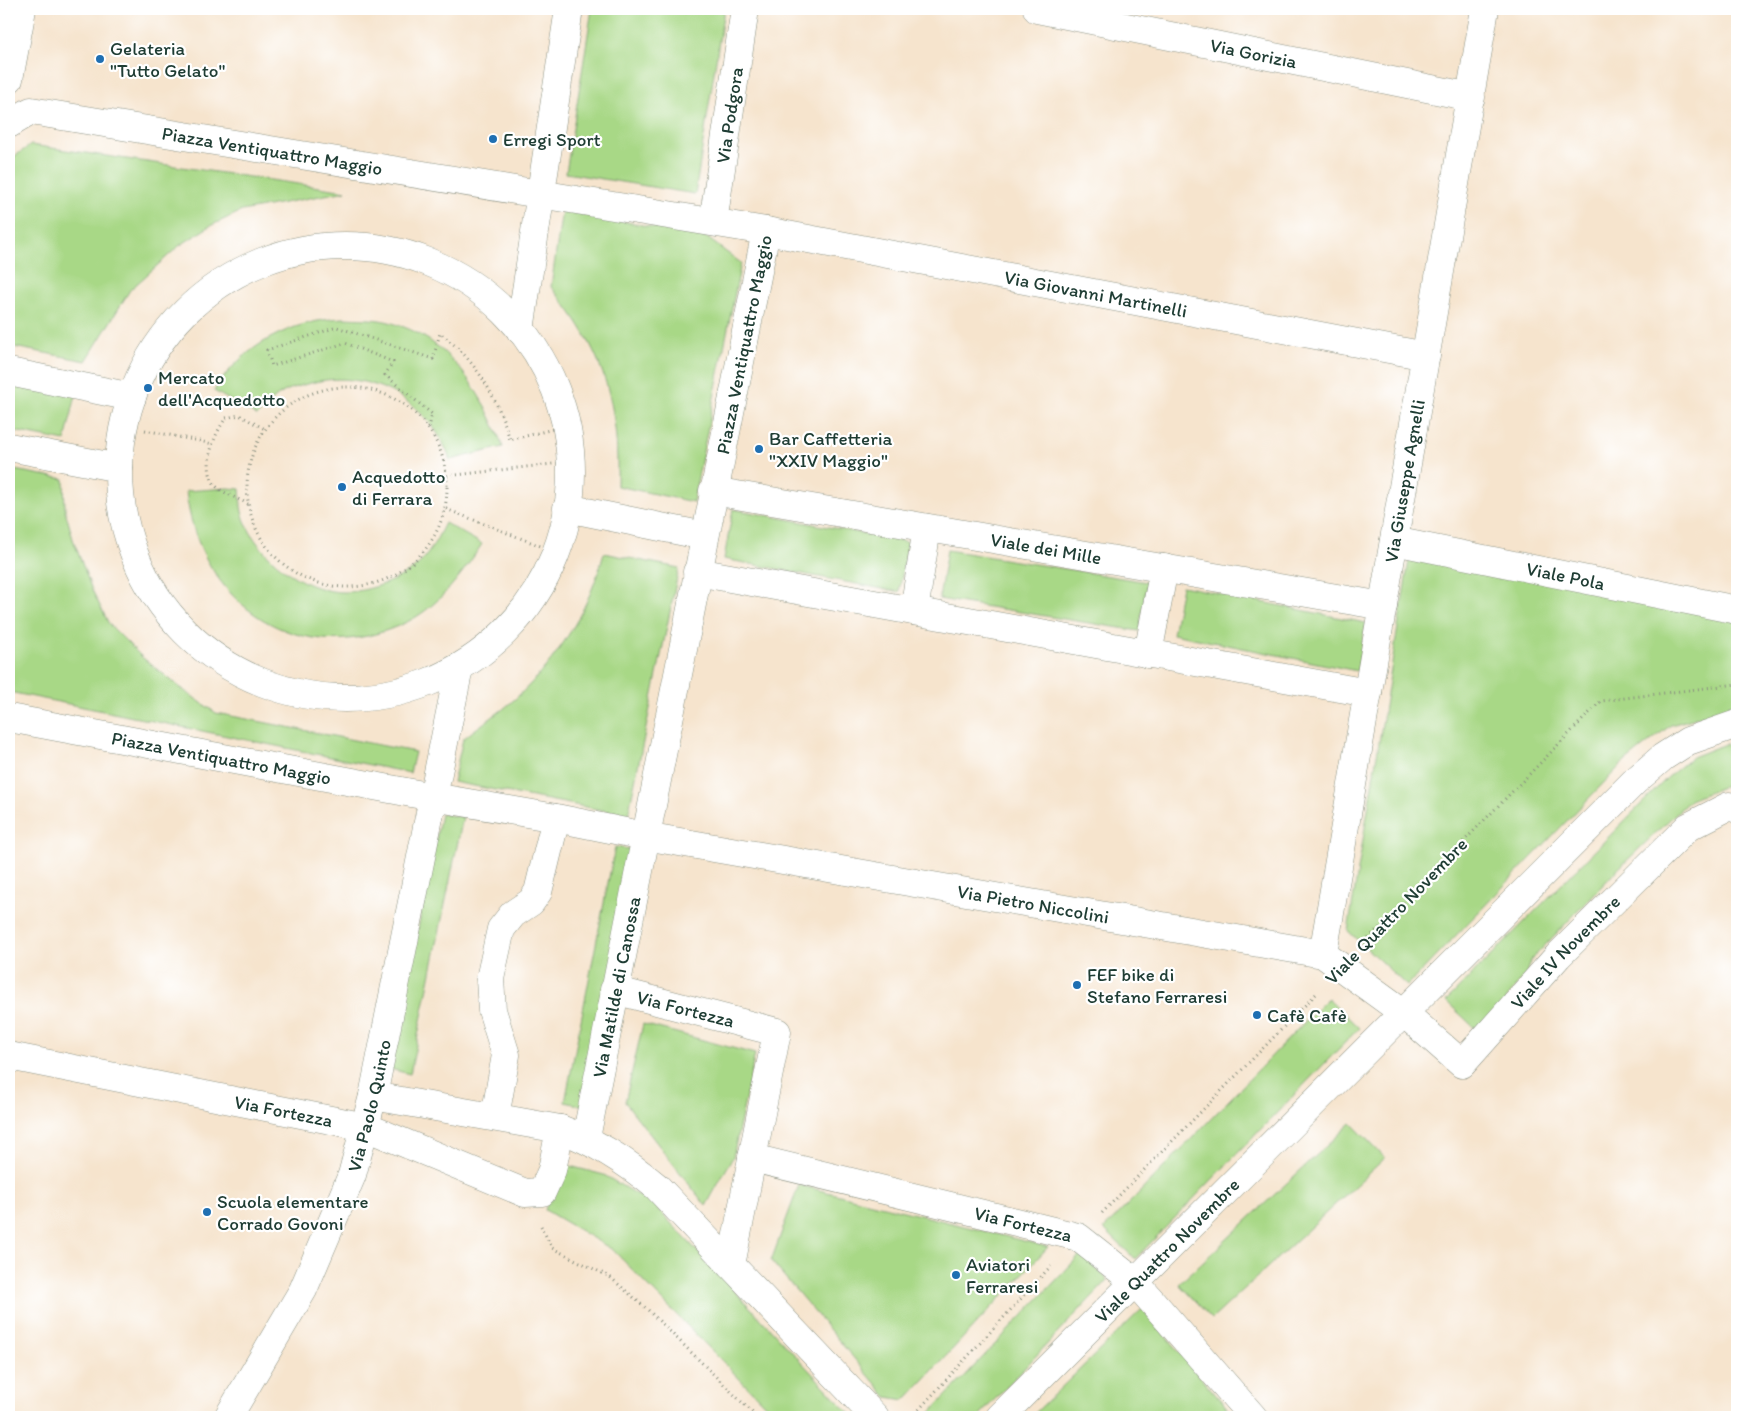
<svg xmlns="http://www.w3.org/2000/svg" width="1746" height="1426" font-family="Itim,sans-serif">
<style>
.green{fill:#a8d886;stroke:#648a5d}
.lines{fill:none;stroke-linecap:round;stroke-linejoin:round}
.minor-casing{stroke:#8a9080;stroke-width:29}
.path{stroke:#8a9080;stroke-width:3;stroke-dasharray:1 4;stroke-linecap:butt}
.minor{stroke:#fff;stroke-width:28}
.poi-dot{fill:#1f6fb2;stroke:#fff;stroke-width:2}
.labels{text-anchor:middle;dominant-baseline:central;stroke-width:4.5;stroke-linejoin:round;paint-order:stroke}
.poi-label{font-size:19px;fill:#1f3d34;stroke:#fff;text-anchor:start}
.street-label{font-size:19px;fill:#1f3d34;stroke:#fff}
</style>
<rect width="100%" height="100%" fill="#fff"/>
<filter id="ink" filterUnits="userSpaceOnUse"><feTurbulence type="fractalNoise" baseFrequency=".02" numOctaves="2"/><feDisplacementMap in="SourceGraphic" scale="10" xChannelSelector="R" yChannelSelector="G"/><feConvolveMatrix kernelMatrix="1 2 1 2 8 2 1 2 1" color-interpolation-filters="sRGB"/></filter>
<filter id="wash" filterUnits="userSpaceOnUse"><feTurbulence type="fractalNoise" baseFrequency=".0096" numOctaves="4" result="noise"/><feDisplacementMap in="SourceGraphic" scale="20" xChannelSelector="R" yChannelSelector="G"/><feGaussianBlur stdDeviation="1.12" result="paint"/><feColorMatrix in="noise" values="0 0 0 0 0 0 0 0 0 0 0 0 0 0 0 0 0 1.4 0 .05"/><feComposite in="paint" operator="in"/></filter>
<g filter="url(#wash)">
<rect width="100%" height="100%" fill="#f6e4cd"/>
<g class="green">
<path d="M592,9H724L695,194L566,173Z"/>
<path d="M31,145L346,191L242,211L210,226L179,246L130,290L86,361L9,346V160Z"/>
<path d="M562,210L706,237L741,263L693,502L617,486C619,404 605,351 551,287Z"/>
<path d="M344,318C358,319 375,318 389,322C450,338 482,392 503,447L450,460C432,403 369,367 311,383C299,386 286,389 276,397C269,403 263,410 257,416L214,391C242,346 291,320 344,318Z"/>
<path d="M9,381L76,395L65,441L9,430Z"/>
<path d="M9,469L64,479L65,510L73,539L92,590L109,624L143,658L186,692L216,713L415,752L410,773L9,692Z"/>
<path d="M228,488L240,489C241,496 240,505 242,512C252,550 294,585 332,591C348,594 366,590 381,585C395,580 410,573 421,562C431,551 438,537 445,523L482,544C463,573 440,605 409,621C302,675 198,605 186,491Z"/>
<path d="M733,509L908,542L899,592L724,559Z"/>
<path d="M1411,548L1737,614V706L1671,725L1622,764L1407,986L1348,931Z"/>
<path d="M947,550L1147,582L1139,631L939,599Z"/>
<path d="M604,553L679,568L628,815L453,782L463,739C479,725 499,714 515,699C557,661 590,608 604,553Z"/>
<path d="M1182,586L1366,623L1357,671L1173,634Z"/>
<path d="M1725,744L1737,745V781L1690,800L1617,870L1531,960L1528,971L1480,1033L1446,1001L1667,778L1692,757Z"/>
<path d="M441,814L463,817L410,1074L390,1069Z"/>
<path d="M615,847L637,850L584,1106L565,1102Z"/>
<path d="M1328,998L1359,1028L1135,1259L1104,1229Z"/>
<path d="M643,1024L755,1054L733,1157L706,1206L625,1102Z"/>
<path d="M1351,1123L1385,1158L1212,1319L1179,1284Z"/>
<path d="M562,1164L604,1175L654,1205L853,1417H777L613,1250L545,1210Z"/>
<path d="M799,1185L1048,1247L905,1400L887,1397L771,1261Z"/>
<path d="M1081,1254L1108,1280L978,1417H926Z"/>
<path d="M1142,1309L1235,1417H1031Z"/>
</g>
</g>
<g filter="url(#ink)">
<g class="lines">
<g class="minor-casing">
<g id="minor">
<path id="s1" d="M1037,9L1471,97"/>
<path d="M9,79L22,9"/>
<path id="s2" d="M9,124L31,111L766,231L1426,356"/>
<path id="s3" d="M713,222L745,9"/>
<circle cx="345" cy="472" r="226"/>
<path d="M520,330L569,9"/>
<path d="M9,372L132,397"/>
<path d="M9,447L119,468"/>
<path id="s4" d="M713,491L1383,606"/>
<path d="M567,508L705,536"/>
<path id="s5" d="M1394,541L1737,610"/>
<path d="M697,572L1368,693"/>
<path d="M914,611L927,528"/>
<path d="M1148,654L1164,568"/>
<path id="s6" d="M9,718L433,797L556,818L645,836L1323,954L1404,1013L1462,1064L1558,956L1688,827L1729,806L1737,809"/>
<path id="s7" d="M1323,954L1485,9"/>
<path id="s8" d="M614,990L777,1032L731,1265"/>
<path id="s9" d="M9,1056L366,1127L525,1193L542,1192L552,1170L560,1129"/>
<path d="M373,1096L560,1129C597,1142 627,1162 657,1187L875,1417"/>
<path d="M495,1117L506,1055L492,1010L490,979L501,929L513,914L531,902L538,892L556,818"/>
<path id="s10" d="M586,1138L766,231"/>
<path id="s11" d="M752,1158L1078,1237L1135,1282L1253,1417"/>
<path id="s12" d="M228,1417L303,1290L352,1175L373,1096L459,668"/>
<path id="s13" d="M1000,1417L1635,781L1663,757L1688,741L1737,724"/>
</g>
</g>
<g class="path">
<circle cx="347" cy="487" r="100"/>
<path d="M429,428L432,414L385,375L393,362L345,343L272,366L267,350L337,327L433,359L440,333C477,361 497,397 510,440L565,426"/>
<path d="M145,430L213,444"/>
<path d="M447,476L570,462"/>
<path d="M248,504C239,499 225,494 217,487C200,469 214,434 226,418L239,415L265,429"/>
<path d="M446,509L556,552"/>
<path d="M1365,942L1601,701L1737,684"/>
<path d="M1102,1213L1318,992"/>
<path d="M541,1226L552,1248L610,1277L647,1309L757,1417"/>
<path d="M912,1417L1051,1266"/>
</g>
<use href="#minor" class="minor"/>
</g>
</g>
<g class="poi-dot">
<circle cx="100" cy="59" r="5"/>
<circle cx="493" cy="139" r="5"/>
<circle cx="148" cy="388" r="5"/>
<circle cx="759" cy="449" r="5"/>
<circle cx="342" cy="487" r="5"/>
<circle cx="1077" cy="985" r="5"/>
<circle cx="1257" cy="1015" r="5"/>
<circle cx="207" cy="1212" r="5"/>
<circle cx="956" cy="1275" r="5"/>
</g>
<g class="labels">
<g class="poi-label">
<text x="110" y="48">Gelateria<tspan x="110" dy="22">"Tutto Gelato"</tspan></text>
<text x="503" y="139">Erregi Sport</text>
<text x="158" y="377">Mercato<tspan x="158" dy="22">dell'Acquedotto</tspan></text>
<text x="769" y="438">Bar Caffetteria<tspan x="769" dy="22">"XXIV Maggio"</tspan></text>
<text x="352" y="476">Acquedotto<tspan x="352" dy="22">di Ferrara</tspan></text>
<text x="1087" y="974">FEF bike di<tspan x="1087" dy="22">Stefano Ferraresi</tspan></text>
<text x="1267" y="1015">Cafè Cafè</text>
<text x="217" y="1201">Scuola elementare<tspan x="217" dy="22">Corrado Govoni</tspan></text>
<text x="966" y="1264">Aviatori<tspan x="966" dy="22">Ferraresi</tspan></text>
</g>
<g class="street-label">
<text stroke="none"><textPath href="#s1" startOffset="221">Via Gorizia</textPath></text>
<text stroke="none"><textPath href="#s3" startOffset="108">Via Podgora</textPath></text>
<text stroke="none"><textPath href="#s2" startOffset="270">Piazza Ventiquattro Maggio</textPath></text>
<text stroke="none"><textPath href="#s2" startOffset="1106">Via Giovanni Martinelli</textPath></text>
<text stroke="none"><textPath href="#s10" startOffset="809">Piazza Ventiquattro Maggio</textPath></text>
<text stroke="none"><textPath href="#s7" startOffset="480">Via Giuseppe Agnelli</textPath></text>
<text stroke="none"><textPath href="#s4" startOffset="338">Viale dei Mille</textPath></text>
<text stroke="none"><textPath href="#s5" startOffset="175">Viale Pola</textPath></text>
<text stroke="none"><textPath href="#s6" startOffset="216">Piazza Ventiquattro Maggio</textPath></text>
<text stroke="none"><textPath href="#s6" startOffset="1041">Via Pietro Niccolini</textPath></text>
<text transform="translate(1396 911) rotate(-46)">Viale Quattro Novembre</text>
<text stroke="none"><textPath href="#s6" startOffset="1665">Viale IV Novembre</textPath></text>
<text stroke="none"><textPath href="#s10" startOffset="154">Via Matilde di Canossa</textPath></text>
<text stroke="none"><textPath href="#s8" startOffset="74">Via Fortezza</textPath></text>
<text stroke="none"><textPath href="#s12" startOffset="344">Via Paolo Quinto</textPath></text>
<text stroke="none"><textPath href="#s9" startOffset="280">Via Fortezza</textPath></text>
<text stroke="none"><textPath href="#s11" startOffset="279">Via Fortezza</textPath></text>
<text stroke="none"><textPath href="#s13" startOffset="236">Viale Quattro Novembre</textPath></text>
</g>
</g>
<rect width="1746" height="1426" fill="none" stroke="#fff" stroke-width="30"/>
</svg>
